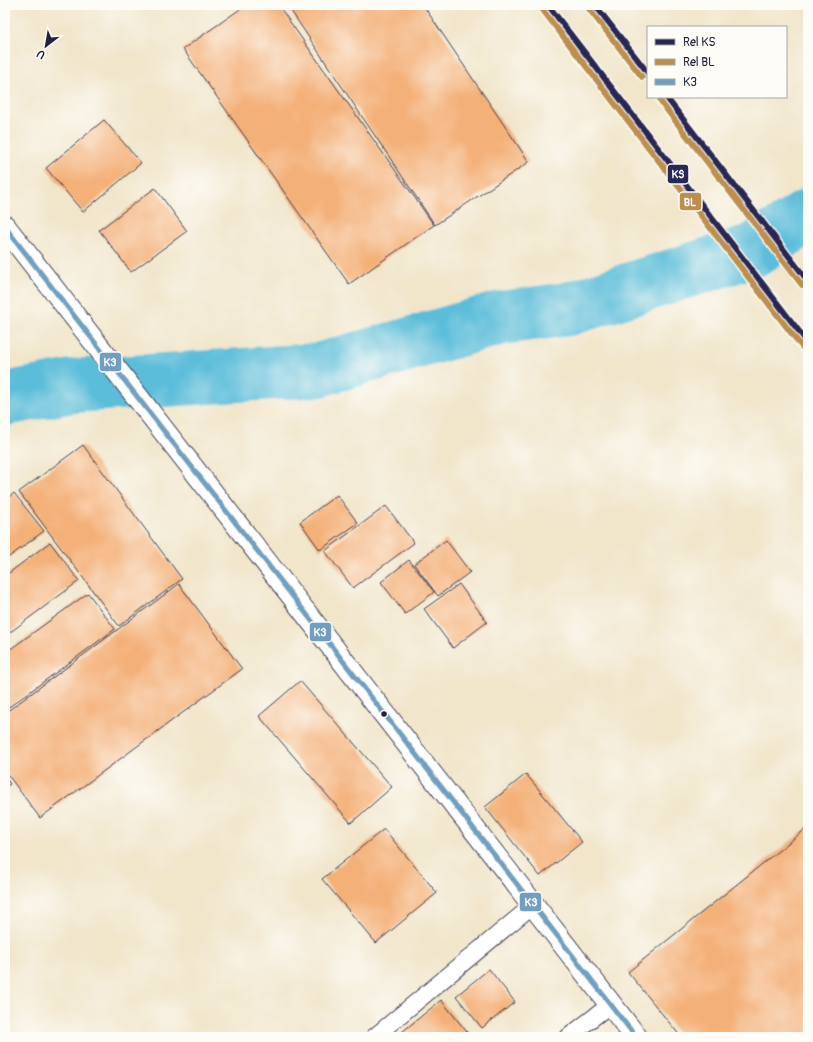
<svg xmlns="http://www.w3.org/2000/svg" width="813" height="1042" font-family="Pangolin,sans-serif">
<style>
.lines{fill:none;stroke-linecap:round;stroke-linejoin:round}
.river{stroke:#5bbdda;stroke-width:54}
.building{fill:#f4b079}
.lane-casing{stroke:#413f50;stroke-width:18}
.primary-casing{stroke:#413f50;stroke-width:24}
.lane{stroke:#fff;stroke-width:16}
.primary{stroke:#fff;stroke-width:22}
.bus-1-casing{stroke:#fdfcf7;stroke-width:8}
.bus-1{stroke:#729fc0;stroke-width:5}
.rail-1-casing{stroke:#fdfcf7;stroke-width:9}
.rail-2-casing{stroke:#fdfcf7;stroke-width:9}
.rail-1{stroke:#292853;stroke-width:6}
.rail-2{stroke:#bc8f50;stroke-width:6}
.bus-dot{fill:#22223b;stroke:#fdfcf7;stroke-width:1.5}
.line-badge{stroke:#fdfcf7;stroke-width:1.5}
.badge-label{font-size:11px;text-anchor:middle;font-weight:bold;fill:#fff}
</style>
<rect width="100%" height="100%" fill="#fdfcf7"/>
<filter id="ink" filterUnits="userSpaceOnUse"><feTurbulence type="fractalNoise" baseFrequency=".025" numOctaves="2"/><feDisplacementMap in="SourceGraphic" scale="8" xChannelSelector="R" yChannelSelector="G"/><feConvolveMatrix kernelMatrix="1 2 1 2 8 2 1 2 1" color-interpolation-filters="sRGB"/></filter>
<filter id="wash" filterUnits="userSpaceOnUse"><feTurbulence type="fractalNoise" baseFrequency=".012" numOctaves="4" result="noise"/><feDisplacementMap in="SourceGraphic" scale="16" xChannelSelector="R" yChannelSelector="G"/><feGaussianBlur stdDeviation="0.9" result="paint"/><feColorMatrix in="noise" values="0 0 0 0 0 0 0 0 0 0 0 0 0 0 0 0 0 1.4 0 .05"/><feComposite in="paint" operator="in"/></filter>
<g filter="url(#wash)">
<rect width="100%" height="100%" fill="#f1e5ca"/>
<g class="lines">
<path class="river" d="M5,399L72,386L318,370L501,318L568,309L754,250L808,216"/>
</g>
<g id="blocks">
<g class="building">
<path d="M246,5H278L434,225L349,284L183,49Z"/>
<path d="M287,5H423L529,162L435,225Z"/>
<path d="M104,120L141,163L83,212L46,168Z"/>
<path d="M155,188L187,231L131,272L99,230Z"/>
<path d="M83,445L182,579L119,626L19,492Z"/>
<path d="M14,493L44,531L5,560V500Z"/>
<path d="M337,495L358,523L320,550L300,522Z"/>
<path d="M386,506L414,543L353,588L325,551Z"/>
<path d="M446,540L470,572L438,596L414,564Z"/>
<path d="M50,542L79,581L5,636V576Z"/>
<path d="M409,560L434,592L405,614L381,582Z"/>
<path d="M179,584L242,669L40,818L5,771V713Z"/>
<path d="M459,584L487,622L453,648L424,609Z"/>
<path d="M88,593L115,629L5,710V653Z"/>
<path d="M300,681L392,787L351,823L259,716Z"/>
<path d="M526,774L582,842L540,876L485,807Z"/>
<path d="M5,777L10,784L5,788Z"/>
<path d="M808,827V1037H681L628,972Z"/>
<path d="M384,829L437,893L376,943L322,879Z"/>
<path d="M489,969L515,1002L482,1028L456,996Z"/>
<path d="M441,1000L471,1037H396Z"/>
</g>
</g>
</g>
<g filter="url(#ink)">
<use href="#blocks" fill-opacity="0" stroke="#413f50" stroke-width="1"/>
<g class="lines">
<g class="lane-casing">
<g id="lane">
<path d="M374,1037L533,905"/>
<path d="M568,1037L611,1004"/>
</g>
</g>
<g class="primary-casing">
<path id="primary" d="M5,227L636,1037"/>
</g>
<use href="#lane" class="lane"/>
<use href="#primary" class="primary"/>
<g class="bus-1-casing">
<path id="bus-1" d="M5,227L636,1037"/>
</g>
<use href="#bus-1" class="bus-1"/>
<g class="rail-1-casing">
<g id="rail-1">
<path d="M548,5L808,343"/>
<path d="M595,5L648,73"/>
<path d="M666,97L808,281"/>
</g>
</g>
<g class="rail-2-casing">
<g id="rail-2">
<path d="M542,9L802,347"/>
<path d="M589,9L642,77"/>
<path d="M660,101L802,285"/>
</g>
</g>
<use href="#rail-1" class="rail-1"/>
<use href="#rail-2" class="rail-2"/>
</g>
</g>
<circle class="bus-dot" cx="384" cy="714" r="3.5"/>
<g class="line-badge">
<rect x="667" y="164" width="22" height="20" rx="4" fill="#292853"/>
<rect x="679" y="192" width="23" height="19" rx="4" fill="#bc8f50"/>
<rect x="99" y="352" width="23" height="20" rx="4" fill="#729fc0"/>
<rect x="309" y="622" width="23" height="20" rx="4" fill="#729fc0"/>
<rect x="519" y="892" width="23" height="20" rx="4" fill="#729fc0"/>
</g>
<g class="badge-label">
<text x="678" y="178">KS</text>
<text x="690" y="206">BL</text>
<text x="110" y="366">K3</text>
<text x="320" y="636">K3</text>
<text x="531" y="906">K3</text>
</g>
<rect width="813" height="1042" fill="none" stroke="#fdfcf7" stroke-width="20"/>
<rect x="647" y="26" width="140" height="72" fill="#fdfcf7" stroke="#a5a5ac"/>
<rect x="655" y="39" width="20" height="6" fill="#292853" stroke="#a5a5ac"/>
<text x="683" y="46" font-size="12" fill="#22223b">Rel KS</text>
<rect x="655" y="59" width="20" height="6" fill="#bc8f50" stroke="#a5a5ac"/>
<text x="683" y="66" font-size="12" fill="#22223b">Rel BL</text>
<rect x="655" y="79" width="20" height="6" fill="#729fc0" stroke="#a5a5ac"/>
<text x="683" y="86" font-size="12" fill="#22223b">K3</text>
<g transform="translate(46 46) rotate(211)" stroke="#fdfcf7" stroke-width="3" paint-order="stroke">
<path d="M0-3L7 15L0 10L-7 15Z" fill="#22223b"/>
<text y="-6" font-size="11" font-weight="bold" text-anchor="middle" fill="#22223b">U</text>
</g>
</svg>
